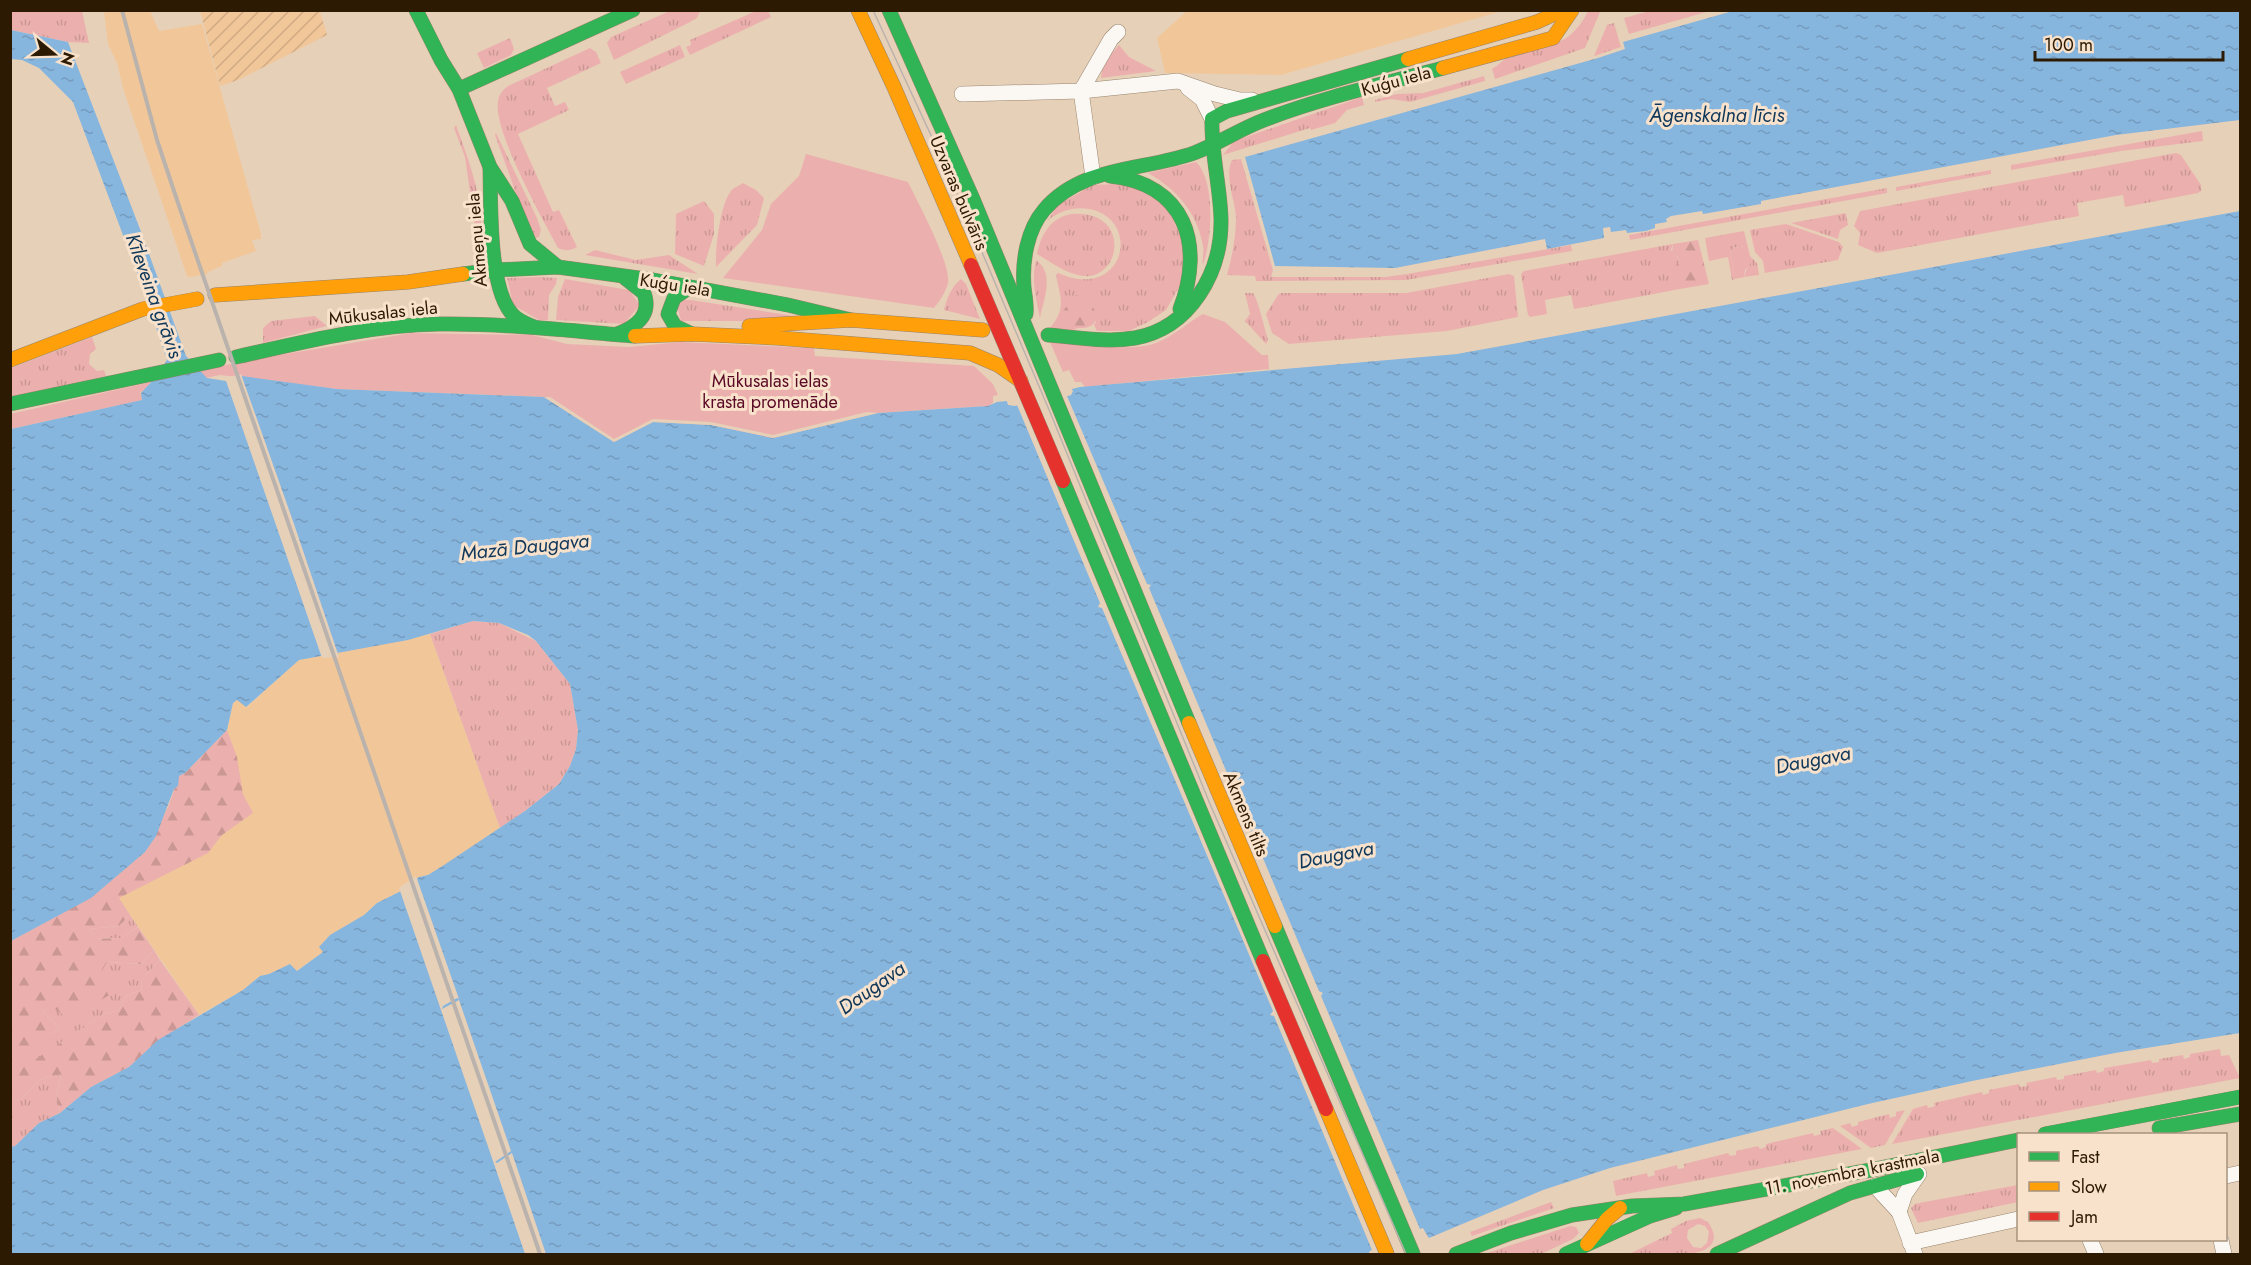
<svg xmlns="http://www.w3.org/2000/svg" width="2251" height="1265" font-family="Jost,sans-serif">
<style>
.built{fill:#f1c79a}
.industrial{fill:url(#industrial-furrows)}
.grass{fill:url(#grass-tufts);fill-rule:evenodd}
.forest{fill:url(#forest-firs)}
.park{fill:#ebb0ae}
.water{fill:url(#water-ripples)}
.pier{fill:#e7d0b8}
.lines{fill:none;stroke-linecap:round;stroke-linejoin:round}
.street-casing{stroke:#98856e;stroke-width:16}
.fast-casing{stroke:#98856e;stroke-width:15}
.slow-casing{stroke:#98856e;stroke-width:15}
.jam-casing{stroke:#98856e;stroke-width:15}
.street{stroke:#fbf8f4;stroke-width:15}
.fast{stroke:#30b455;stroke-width:14}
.slow{stroke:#ff9f0a;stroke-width:14}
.jam{stroke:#e5322d;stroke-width:14}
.tram{stroke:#bab3ad;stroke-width:1.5}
.rail{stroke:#bab3ad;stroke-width:4}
.labels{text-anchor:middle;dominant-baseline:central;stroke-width:6;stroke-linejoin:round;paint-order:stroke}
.street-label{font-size:18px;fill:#2d1a03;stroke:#f8e2cc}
.park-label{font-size:18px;fill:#5a0825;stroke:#f8e2cc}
.water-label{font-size:20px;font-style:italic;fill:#0e375a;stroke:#f8e2cc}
</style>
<defs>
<pattern id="industrial-furrows" width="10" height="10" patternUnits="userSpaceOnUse" patternTransform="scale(1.5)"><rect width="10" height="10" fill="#f1c79a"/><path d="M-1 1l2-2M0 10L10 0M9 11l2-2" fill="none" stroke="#cfaa83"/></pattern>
<pattern id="grass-tufts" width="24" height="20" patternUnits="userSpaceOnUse" patternTransform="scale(1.5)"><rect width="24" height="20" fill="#ebb0ae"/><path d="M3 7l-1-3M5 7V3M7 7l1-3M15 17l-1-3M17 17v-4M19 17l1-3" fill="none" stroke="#ca9794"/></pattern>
<pattern id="forest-firs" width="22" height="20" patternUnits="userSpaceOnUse" patternTransform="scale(1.5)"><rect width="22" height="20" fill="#ebb0ae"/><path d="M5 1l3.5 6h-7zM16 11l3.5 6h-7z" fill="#ca9794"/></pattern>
<pattern id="water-ripples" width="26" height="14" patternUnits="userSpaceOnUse" patternTransform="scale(1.5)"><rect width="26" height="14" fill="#86b5de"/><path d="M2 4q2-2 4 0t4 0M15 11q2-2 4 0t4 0" fill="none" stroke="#749bbd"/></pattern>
</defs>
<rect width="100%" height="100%" fill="#e7d0b8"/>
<g class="built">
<path d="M104,11H150L159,31L202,24L261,234V239L252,240L256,251L222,263V266L208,272L207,274L190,277L187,276L123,88L117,63L108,44Z"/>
<path d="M1187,11H1502L1281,75L1165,73L1157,38Z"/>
<path d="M430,634L500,828L444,866L428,875L419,877L401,891L377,903L364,915L330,935L323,952L296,971L290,964L269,974L260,976L243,990L199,1015L109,884L227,730L233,703L237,699L247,707L299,660Z"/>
</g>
<path class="industrial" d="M200,11H320L327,35L238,80L220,86Z"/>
<g class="grass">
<path d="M672,10L700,11L697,18L690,22L614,60L607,43L611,37Z"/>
<path d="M11,11H82L89,43L68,42L11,30Z"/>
<path d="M756,11H768L771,17L690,55L686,47L691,45L690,40Z"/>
<path d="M1588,11H1599L1600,12L1585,48L1495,79L1492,69C1497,66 1502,61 1507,58C1542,40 1566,55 1588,11Z"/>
<path d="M1650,11V10L1710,11L1629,34L1624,18Z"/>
<path d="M1614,23L1621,47L1594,56L1607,25Z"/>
<path d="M510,38L514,49L511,55L484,68L477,53Z"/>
<path d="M680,45L685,57L626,84L620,72Z"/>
<path d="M1119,45L1129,57L1156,71L1101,78L1103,63Z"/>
<path d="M590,48L596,52L601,63L547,88L555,106L565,102L569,110L518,134L553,212L559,210L577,247C570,251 565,251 558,248C542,218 493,131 498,101C499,94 503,90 508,86Z"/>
<path d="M1484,76L1485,81L1410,102L1391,99L1375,102V100L1397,94L1423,93Z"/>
<path d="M1362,97L1364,105L1347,110L1335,123L1311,130L1310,128L1223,155L1234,141Z"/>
<path d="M456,125C470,164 485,202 481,244L477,241L465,157L454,128Z"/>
<path d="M2202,131L2203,141L2121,151L2011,170V165Z"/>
<path d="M496,133L537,218L541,230L539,237L536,238L517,196L495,135Z"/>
<path d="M2176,153L2181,155L2201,185V191L2198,193L2125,207L2123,195L2077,203L2079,216L1877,253L1858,245L1860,233L1854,226L1860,211Z"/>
<path d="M1241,159L1273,270L1271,277H1385L1407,274L1571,245L1572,251L1406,280L1256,281L1255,276L1227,275C1232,256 1236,237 1236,217C1235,200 1224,176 1232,160Z"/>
<path d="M1196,162C1216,181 1212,240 1203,265C1202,259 1204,252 1203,246C1197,212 1177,190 1148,173Z"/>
<path d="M1991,170V174L1896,191V187Z"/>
<path d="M743,183L756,190L764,198L757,225L716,267C715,249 720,205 731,191C734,187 739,186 743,183Z"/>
<path d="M1113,184L1132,185L1167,207L1185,245L1182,282L1166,310L1148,322L1129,331H1097L1094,325L1096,321L1073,330L1050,328C1067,308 1060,297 1056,275L1058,273C1121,301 1141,228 1097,211C1079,205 1063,209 1048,220L1058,205L1093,185Z"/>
<path d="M1887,188V193L1630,240L1629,235Z"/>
<path d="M704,201L714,214V234L704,266L675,254L676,214Z"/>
<path d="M1846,213L1848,225L1840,230L1838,239L1791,223Z"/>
<path d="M1071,214C1132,209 1122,280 1083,276C1066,274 1051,262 1037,254C1041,235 1050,218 1071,214Z"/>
<path d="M1786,224L1839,242L1843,247L1838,260L1765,273L1763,261L1755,252L1750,230Z"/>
<path d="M1744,231L1750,256L1757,263L1759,275L1744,277L1748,265L1743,246L1733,248L1730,253L1735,279L1732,280L1728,257L1709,261L1705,238Z"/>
<path d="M1673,244L1671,250L1680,260L1679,287L1680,289L1574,309L1571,295L1545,300L1547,314L1530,317L1528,315L1521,274L1524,271Z"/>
<path d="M595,250L636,260L669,255L698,274L585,255Z"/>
<path d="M1036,260C1055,274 1044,298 1040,318C1036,299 1031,279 1036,260Z"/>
<path d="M1509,274L1514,276L1518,317L1447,331L1289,344L1272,333L1266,314L1278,295L1281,293H1406Z"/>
<path d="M540,277L557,278L556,284L549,295L548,320H539L513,305L507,278Z"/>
<path d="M565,279L629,290L640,305L624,324L556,320L558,297Z"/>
<path d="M961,279L966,284L980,319L944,310C947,298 951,287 961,279Z"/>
<path d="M1245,293H1253C1258,299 1265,330 1268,340L1266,344L1245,321L1250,314Z"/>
<path d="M684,300H691L794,316L741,321H681L677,306Z"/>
<path d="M315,316L327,326L263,343V328L271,321Z"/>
<path d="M92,337L96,349L90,354L89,364L97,371L104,370L106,376L11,397V368Z"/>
<path d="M473,621L499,623L536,641L570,684L578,730L576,749L570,766L559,784L525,811L500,828L430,634Z"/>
<path d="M130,915L138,927L120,938L94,939L90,929L119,926Z"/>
<path d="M154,950L160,960L142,979L141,990L126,996L119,1010L106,1013L11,1076L10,1064L59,1028L43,1012L112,987L98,976L107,962L142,964Z"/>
<path d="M2220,1049L2221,1056L2229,1055L2240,1078L1892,1144L1913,1109L1927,1105L1928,1108L1935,1106L1934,1103L1982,1092L1983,1095L1989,1093V1090L2019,1084L2020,1087L2027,1086L2026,1083L2056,1077L2057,1080L2064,1079V1076L2096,1070L2097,1073L2104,1071V1068L2151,1060L2152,1063L2159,1062V1059L2183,1055L2184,1059L2190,1057V1054Z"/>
<path d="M62,1074L56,1095L60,1113L39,1123L15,1146L11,1147L10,1101L21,1099L41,1079Z"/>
<path d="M1905,1110L1885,1145L1871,1148L1840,1126L1850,1123L1852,1127L1858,1125V1122L1889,1114L1890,1118L1896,1116V1112Z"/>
<path d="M1833,1128L1862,1149L1616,1196L1613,1181L1647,1173L1648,1177L1655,1175L1654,1171L1677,1165L1678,1169L1684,1168V1164L1728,1153L1730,1156L1736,1155V1151L1758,1146L1760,1149L1766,1147V1144L1813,1133L1814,1136L1821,1134L1820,1131Z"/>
<path d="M2018,1185V1202L1918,1223L1911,1208L1915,1204L1924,1202Z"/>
<path d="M1551,1202L1554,1208L1472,1236L1470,1232Z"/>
<path d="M1700,1218L1708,1222C1737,1265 1651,1254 1629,1254L1672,1233L1671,1229L1686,1221ZM1698,1224L1705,1226L1709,1232L1707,1243L1701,1248L1693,1247L1687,1238L1688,1230Z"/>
<path d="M1570,1226L1576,1227L1579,1233L1573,1239L1541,1254H1484Z"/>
</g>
<g class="forest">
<path d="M1698,240L1709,284L1680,289L1669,275V272L1680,261L1678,257L1672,253L1673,244Z"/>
<path d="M1075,295C1095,297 1109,330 1078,328C1070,328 1065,327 1060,321L1063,311Z"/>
<path d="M227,730L237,757L243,794L253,813L222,835L208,853L119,898L130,915L119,926L90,929L94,939L120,938L138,927L154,950L142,964L107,962L99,976L113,987L111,994L70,1019L54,1009L43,1012L59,1028L11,1064V941L90,898L145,852L168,807L179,776L185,773Z"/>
<path d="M160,960L199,1015L158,1041L129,1067L91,1087L60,1113L56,1095L62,1074L41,1079L21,1099L11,1101L10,1076L106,1013L119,1010L126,996L141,990L142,979Z"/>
</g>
<g class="park">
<path d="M806,154L908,182C918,203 951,263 948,283C946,292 939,302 934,308L723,278L762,230L771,204L799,176Z"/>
<path d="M1744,246L1747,257L1751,263L1745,270L1744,277L1735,279L1730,253L1733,248Z"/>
<path d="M1203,314L1225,322L1262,355H1268L1269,369L1085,387L1081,382H1075L1069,370L1063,372L1050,342C1077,344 1133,352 1156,343C1174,336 1187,323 1203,314Z"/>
<path d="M411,333L532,335L567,344L629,347L680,342L814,348L815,356L974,366L993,384L998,395L993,396V403L988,406L878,413L773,438L653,422L614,442L544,397L337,389L220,375L140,392L143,400L11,429L10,414L244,361Z"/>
</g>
<g class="water">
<path d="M1733,11H2240V120L2116,135L1761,201V204L1703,214L1702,211L1671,216L1666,219L1667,222L1655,224V228L1646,231L1627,233L1626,230L1611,232L1610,227L1603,228L1604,238L1547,249L1545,239L1395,268L1275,266L1245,157L1598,58L1625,49L1623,42Z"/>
<path d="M11,30L68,42L140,229L186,356L207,378L226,381L242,376L337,389L544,397L614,442L653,422L711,425L773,438L878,413L988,406L997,402L1007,401L1009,405L1014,406L1071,395L1072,389L1080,387L1457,354L2240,211V1033L2115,1053L1972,1081L1868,1104L1610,1168L1543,1190L1429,1238L1422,1229L1370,1251L1368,1254H11V1147L15,1146L39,1123L60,1113L91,1087L129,1067L158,1040L243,990L260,976L269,974L290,964L297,971L323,952L319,947L330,935L364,915L377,903L401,891L419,877L428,875L444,865L525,811L559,784L570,766L576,749L578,730L570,684L536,641L528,635L499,623L473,621L408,640L299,660L246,707L237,700L233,703L227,730L185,773L179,776L178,786L174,789L156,836L145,852L91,898L11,941V429L142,400L141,393L156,377L167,360L144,291L73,102L39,68L22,60L11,59Z"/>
</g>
<g class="pier">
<path d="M241,374L294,524L339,657L322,658L225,378Z"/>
<path d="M1070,387L1073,391L1071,395L1067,396L1073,410L1147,584L1151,585L1149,588L1319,991L1323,993L1321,996L1420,1229L1423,1228L1430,1241L1427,1240L1422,1232L1368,1254L1372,1250L1274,1016L1270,1015L1273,1011L1102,608L1098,607L1100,603L1017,405H1008L1006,398L1013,403L1069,393Z"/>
<path d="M544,397H550L614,439L653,419L711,422L773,435L867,412L878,413L773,438L711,425L653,422L614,442Z"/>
<path d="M416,876L459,999L457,998L443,1006L442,1009L459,1000L511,1151L495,1162L497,1163L512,1153L546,1254H525L399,888Z"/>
</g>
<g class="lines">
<g class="street-casing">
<g id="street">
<path d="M1188,88L1202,99L1212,119"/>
<path d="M962,94L1081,91L1178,81L1215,94L1240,100H1252"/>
<path d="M1093,177L1081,91L1111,39L1118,32"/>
<path d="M2226,1176L2240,1173"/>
<path d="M1875,1186L1899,1212L1915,1254"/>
<path d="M1899,1212L1905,1194L1919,1174"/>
<path d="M2090,1240L2096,1254"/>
<path d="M2221,1240L2224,1254"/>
<path d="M1910,1243L2018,1219"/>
</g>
</g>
<g class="fast-casing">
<g id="fast">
<path d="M416,10L441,60L459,89L490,167L512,201L530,244L558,267"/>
<path d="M889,10L973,199L1189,723"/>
<path d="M459,89L633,10"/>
<path d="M490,168C491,203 488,292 514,316C519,321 527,324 534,327"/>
<path d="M1110,176C1185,184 1205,244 1180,309"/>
<path d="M463,274L496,270L558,267L653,280L788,305L851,320"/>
<path d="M690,287L674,298L668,314L675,326L692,334"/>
<path d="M1026,314C1027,305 1025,296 1024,287C1022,261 1027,230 1044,210C1082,165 1144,171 1194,153C1218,144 1240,129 1264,120C1321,98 1383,84 1443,68"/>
<path d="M617,334C636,327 652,315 644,293L625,278"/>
<path d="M1048,335C1076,337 1106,343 1135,338C1190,328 1222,273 1221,219C1220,185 1211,153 1212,119L1227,111L1408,59"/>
<path d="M236,357C303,342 370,325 439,324C504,323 570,331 635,336"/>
<path d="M10,404L219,360"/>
<path d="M1063,481L1263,961"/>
<path d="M1275,926L1413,1254"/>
<path d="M2159,1128L2240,1114"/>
<path d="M2045,1134L2240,1097"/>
<path d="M1456,1254L1511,1233L1572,1215L1632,1206L1684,1204L1871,1170L2018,1140"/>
<path d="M1566,1254L1650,1216L1676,1208"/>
<path d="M1717,1254L1850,1193L1917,1174"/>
</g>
</g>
<g class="slow-casing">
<g id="slow">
<path d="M858,10L894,87L971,265"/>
<path d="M1408,59L1537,22L1563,10"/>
<path d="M1443,68L1553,38L1572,10"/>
<path d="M215,295L408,282L463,274"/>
<path d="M749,326L851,320L983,330"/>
<path d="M635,336L692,334L778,338L970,353L998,365L1021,381"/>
<path d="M10,360L143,309L197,299"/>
<path d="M1189,723L1275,926"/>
<path d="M1326,1109L1387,1254"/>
<path d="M1587,1244L1607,1219L1620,1208"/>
</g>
</g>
<g class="jam-casing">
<g id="jam">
<path d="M971,265L1063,481"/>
<path d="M1263,961L1326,1109"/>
</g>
</g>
<use href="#street" class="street"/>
<use href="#fast" class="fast"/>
<use href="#slow" class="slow"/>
<use href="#jam" class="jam"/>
<path class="tram" d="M873,10L947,170L1050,412L1210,804L1406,1254"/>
<path class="rail" d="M122,10L157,140L177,200L540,1254"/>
</g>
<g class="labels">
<g class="street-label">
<text transform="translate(1396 81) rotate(-15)">Kuģu iela</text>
<text transform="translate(959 193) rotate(67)">Uzvaras bulvāris</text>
<text transform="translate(477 240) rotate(-95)">Akmeņu iela</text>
<text transform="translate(675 285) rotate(9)">Kuģu iela</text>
<text transform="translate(383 313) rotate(-6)">Mūkusalas iela</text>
<text transform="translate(1246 814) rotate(67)">Akmens tilts</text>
<text transform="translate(1852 1172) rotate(-11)">11. novembra krastmala</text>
</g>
<g class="park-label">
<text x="770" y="381">Mūkusalas ielas<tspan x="770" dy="21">krasta promenāde</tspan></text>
</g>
<g class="water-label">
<text x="1717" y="115">Āgenskalna līcis</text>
<text transform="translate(154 296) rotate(70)">Kīleveina grāvis</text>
<text transform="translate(525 547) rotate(-6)">Mazā Daugava</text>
<text transform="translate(1813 760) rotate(-11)">Daugava</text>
<text transform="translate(1336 855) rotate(-11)">Daugava</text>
<text transform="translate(872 988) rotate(-35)">Daugava</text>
</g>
</g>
<rect width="2251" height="1265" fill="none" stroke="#2d1a03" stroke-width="24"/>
<rect x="2017" y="1133" width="210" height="108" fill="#f8e2cc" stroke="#a7927c" stroke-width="1.5"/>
<rect x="2029" y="1152" width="30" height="9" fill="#30b455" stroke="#a7927c" stroke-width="1.5"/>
<text x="2071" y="1163" font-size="18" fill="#2d1a03">Fast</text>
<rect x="2029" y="1182" width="30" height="9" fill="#ff9f0a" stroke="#a7927c" stroke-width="1.5"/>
<text x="2071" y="1193" font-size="18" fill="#2d1a03">Slow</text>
<rect x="2029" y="1212" width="30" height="9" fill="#e5322d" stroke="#a7927c" stroke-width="1.5"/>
<text x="2071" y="1223" font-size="18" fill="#2d1a03">Jam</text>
<g transform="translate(54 54) rotate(109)" stroke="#f8e2cc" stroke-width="4.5" paint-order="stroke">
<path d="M0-4.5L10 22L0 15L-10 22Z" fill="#2d1a03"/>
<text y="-9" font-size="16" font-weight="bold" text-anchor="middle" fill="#2d1a03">N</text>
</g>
<path d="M2035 51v9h188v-9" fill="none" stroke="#2d1a03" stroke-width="3"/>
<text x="2044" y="51" font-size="18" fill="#2d1a03" stroke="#f8e2cc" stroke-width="4.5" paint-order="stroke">100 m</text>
</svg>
